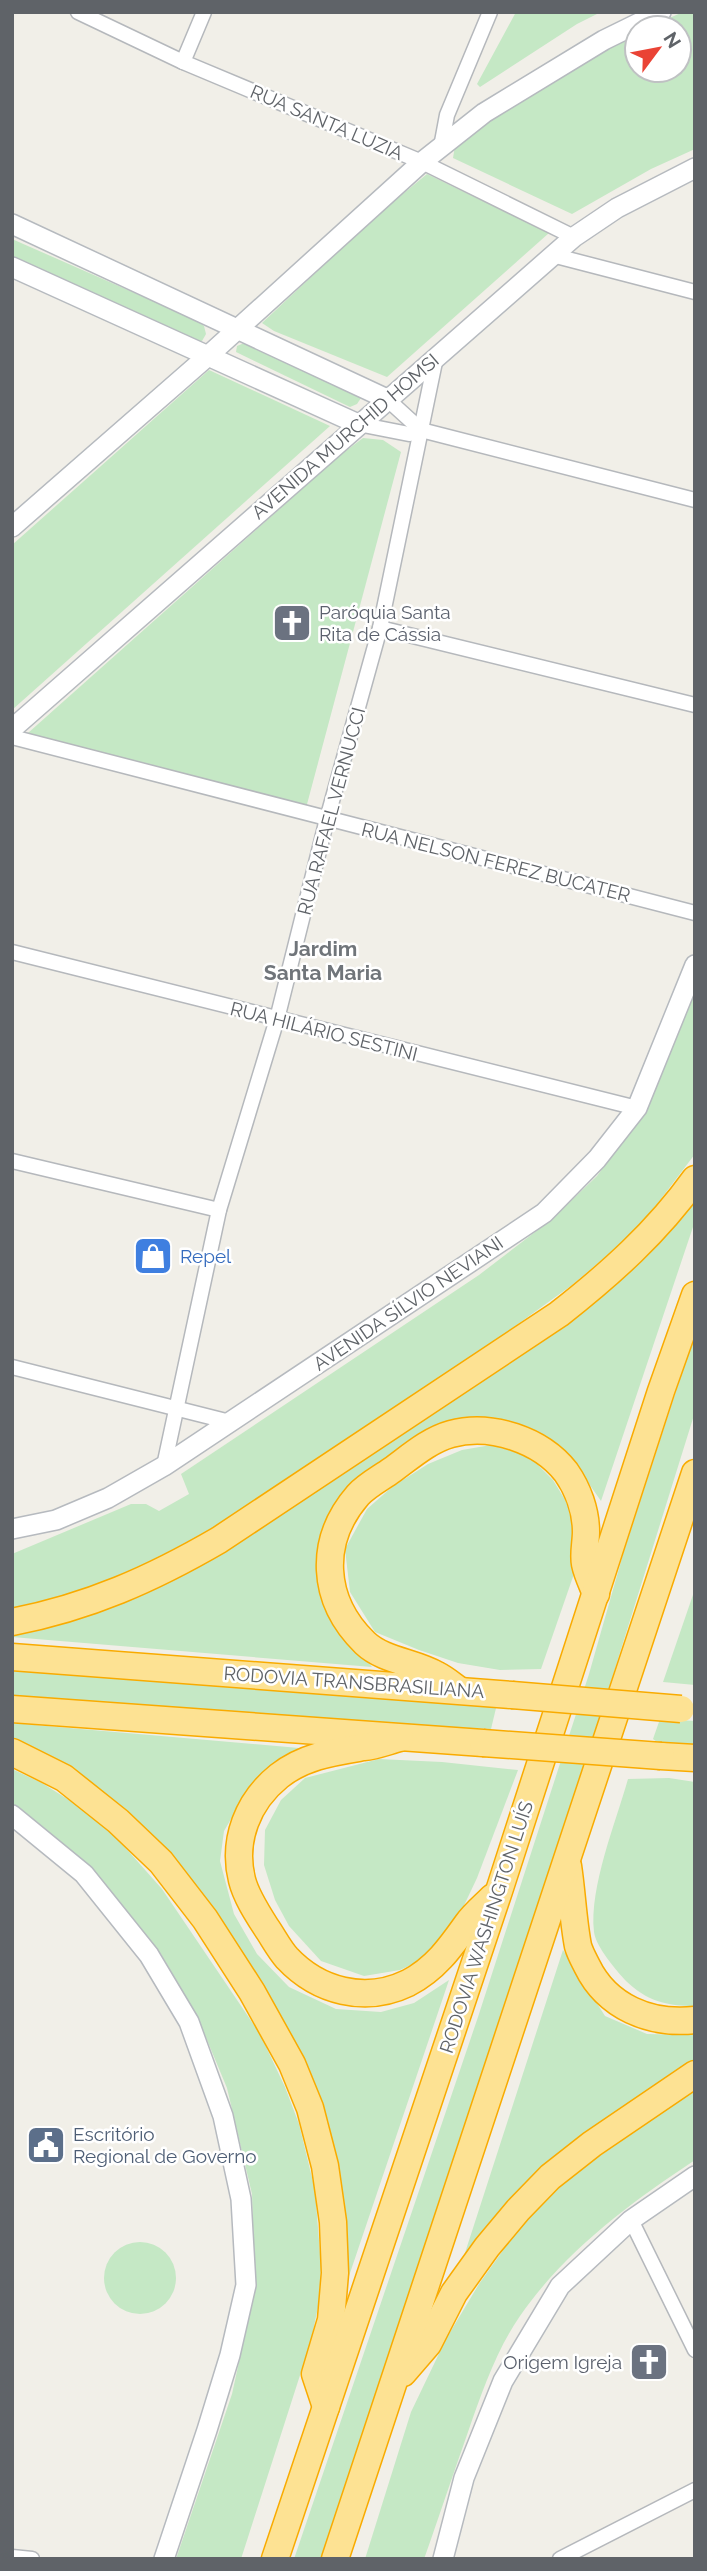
<svg xmlns="http://www.w3.org/2000/svg" width="707" height="2571" font-family="Raleway,sans-serif">
<style>
.green{fill:#c5e8c5}
.lines{fill:none;stroke-linecap:round;stroke-linejoin:round}
.street-casing{stroke:#b5b8bc;stroke-width:17}
.secondary-casing{stroke:#b6babf;stroke-width:22}
.highway-casing{stroke:#f9ab00;stroke-width:29}
.street{stroke:#fff;stroke-width:14}
.secondary{stroke:#fff;stroke-width:19}
.highway{stroke:#fde293;stroke-width:26}
.highway-bridge-casing{stroke:#f9ab00;stroke-width:29;stroke-linecap:butt}
.highway-bridge{stroke:#fde293;stroke-width:26}
.labels{text-anchor:middle;dominant-baseline:central;stroke-width:5;stroke-linejoin:round;paint-order:stroke}
.street-label{font-size:19px;fill:#5f6368;stroke:#fff}
.worship-label{font-size:19px;fill:#5b616d;stroke:#fff;text-anchor:start}
.shop-label{font-size:19px;fill:#366cbe;stroke:#fff;text-anchor:start}
.service-label{font-size:19px;fill:#4e5e75;stroke:#fff;text-anchor:start}
.neighbourhood-label{font-size:21px;font-weight:bold;fill:#70757a;stroke:#fff}
</style>
<rect width="100%" height="100%" fill="#f1efe8"/>
<g class="green">
<path d="M516,12H601L577,24L480,87L477,84Z"/>
<path d="M683,12H695V149L651,169L572,214L453,158L455,146C513,106 572,61 637,32V70H679V28H647Z"/>
<path d="M427,174L549,233L387,377L274,331L262,323L375,217Z"/>
<path d="M12,239L196,320L204,326L206,334L202,341L194,342L12,259Z"/>
<path d="M249,341L357,390L361,398L357,404L350,407L236,352L237,346Z"/>
<path d="M209,370L330,426L12,710V545Z"/>
<path d="M363,438L383,440L401,452L306,808L28,733L339,456Z"/>
<path d="M695,992V1154L651,1212L623,1242L572,1285L507,1332L254,1502L194,1539L147,1565L89,1589L12,1610V1554L131,1504H146L159,1511L189,1494L181,1474L479,1275L552,1219L597,1176L643,1114Z"/>
<path d="M695,1196V1221L601,1501L571,1458L527,1426L489,1419L439,1430L327,1527L334,1617L372,1667L12,1637V1634L136,1596L199,1566L233,1544Z"/>
<path d="M695,1333V1412L541,1906L322,2559H294L478,2017L589,1674L624,1551Z"/>
<path d="M491,1445L529,1456L553,1480L573,1513L575,1571L541,1669L500,1670L458,1663L419,1650L375,1632L350,1592L345,1549L367,1509L392,1487L428,1464L462,1450Z"/>
<path d="M695,1589V1685L663,1682Z"/>
<path d="M12,1667L497,1704L491,1729L358,1723L12,1696Z"/>
<path d="M660,1719L695,1721V1748L661,1745L653,1739Z"/>
<path d="M12,1723L299,1748L252,1783L224,1831L220,1861L234,1914L257,1954L289,1987L336,2009L381,2012L414,2003L449,1980L348,2279L346,2215L337,2162L328,2120L304,2064L213,1920L12,1741Z"/>
<path d="M379,1759L442,1762L518,1770L477,1878L459,1916L432,1955L400,1970L364,1976L321,1961L289,1926L275,1900L264,1865L265,1830L281,1800L305,1778Z"/>
<path d="M12,1769L42,1783L80,1807L115,1836L162,1889L260,2034L285,2087L299,2124L315,2190L321,2266L319,2302L311,2341L241,2559H176L232,2394L255,2289L252,2194L227,2088L197,2016L161,1954L92,1874L12,1808Z"/>
<path d="M669,1778L695,1782V2006C666,2006 647,2001 626,1981C616,1970 596,1947 594,1932C589,1887 616,1822 628,1779Z"/>
<path d="M563,1950L605,2016L647,2034L689,2035L695,2032V2066L537,2171L463,2259Z"/>
<path d="M695,2090V2160C630,2203 565,2251 520,2316C496,2351 482,2392 468,2432C453,2474 439,2517 424,2559H365L411,2412L446,2339L479,2284L516,2232L565,2180Z"/>
<circle cx="140" cy="2278" r="36"/>
</g>
<g class="lines">
<g class="street-casing">
<g id="street">
<path d="M78,12L183,62L422,162L574,237"/>
<path d="M183,62L204,12"/>
<path d="M441,147L447,115L490,12"/>
<path d="M552,255L695,292"/>
<path d="M387,399L421,430L695,500"/>
<path d="M358,424L409,434L421,430"/>
<path d="M380,628L695,705"/>
<path d="M12,737L695,913"/>
<path d="M12,952L637,1108"/>
<path d="M12,1161L219,1210"/>
<path d="M12,1367L230,1422"/>
<path d="M164,1466L219,1210L277,1019L327,819L380,628L436,357"/>
<path d="M631,2220L695,2350"/>
<path d="M12,2557L32,2559"/>
<path d="M560,2559L695,2490"/>
</g>
</g>
<g class="secondary-casing">
<g id="secondary">
<path d="M12,224L387,399"/>
<path d="M12,267L358,424"/>
<path d="M12,527L209,355L422,162L484,113L604,40L661,12"/>
<path d="M12,729L574,237L617,208L695,168"/>
<path d="M12,1529L56,1520L108,1498L164,1466L544,1213L597,1159L637,1108L695,965"/>
<path d="M12,1815L84,1874L149,1955L189,2022L223,2116L241,2199L246,2285L230,2355L207,2430L164,2559"/>
<path d="M443,2559L464,2478L503,2381L560,2286L631,2220L695,2176"/>
</g>
</g>
<g class="highway-casing">
<g id="highway">
<path d="M12,1622C89,1607 152,1579 219,1540L559,1314C610,1274 657,1232 695,1179"/>
<path d="M12,1657L512,1695"/>
<path d="M459,1690C452,1685 445,1679 437,1675C415,1662 384,1661 365,1643C321,1600 318,1541 358,1495C367,1485 381,1478 392,1470C410,1457 429,1440 451,1434C491,1423 541,1440 566,1472C578,1489 586,1511 586,1532C586,1542 583,1554 585,1564C587,1574 592,1584 596,1594"/>
<path d="M12,1709L483,1743"/>
<path d="M400,1738C388,1741 376,1746 364,1747C334,1752 304,1756 279,1776C248,1801 232,1840 242,1880C246,1896 257,1913 266,1927C273,1937 279,1949 287,1958C318,1991 365,2004 408,1983C435,1969 450,1948 467,1924C474,1914 484,1906 493,1897"/>
<path d="M12,1752L64,1778L118,1821L161,1862L205,1919L252,1992L292,2064L310,2108L325,2166L333,2222L335,2273L331,2320L315,2374L326,2407"/>
<path d="M661,1756L695,1758"/>
<path d="M568,1866C572,1892 573,1920 578,1946C580,1953 584,1960 587,1966C607,2007 650,2025 695,2020"/>
<path d="M403,2373L428,2344L454,2293L487,2247L518,2210L550,2177L592,2144L695,2074"/>
<path d="M275,2559L499,1891L661,1391L695,1295"/>
<path d="M335,2559L695,1473"/>
</g>
</g>
<use href="#street" class="street"/>
<use href="#secondary" class="secondary"/>
<use href="#highway" class="highway"/>
<g class="highway-bridge-casing">
<g id="highway-bridge">
<path d="M512,1695L681,1709"/>
<path d="M483,1743L661,1756"/>
</g>
</g>
<use href="#highway-bridge" class="highway-bridge"/>
</g>
<defs>
<g id="church-square" transform="scale(2.0125)"><rect x="-9" y="-9" width="18" height="18" rx="4" fill="#6b7280" stroke="#fff"/><path d="M-1.2-6h2.4v3.5h3.3v2.4h-3.3V6h-2.4V-.1h-3.3v-2.4h3.3Z" fill="#fff"/></g>
<g id="shop-square" transform="scale(2.0125)"><rect x="-9" y="-9" width="18" height="18" rx="4" fill="#3f7fe0" stroke="#fff"/><path d="M-5-2.5h2.3a2.7 3.5 0 0 1 5.4 0H5L5.5 6h-11ZM-1.5-2.5h3a1.5 2.3 0 0 0-3 0Z" fill="#fff"/></g>
<g id="civic-square" transform="scale(2.0125)"><rect x="-9" y="-9" width="18" height="18" rx="4" fill="#5c6f8a" stroke="#fff"/><path d="M-.6-6.5H3V-4.5H.6V-3L4-1V1h2V6H-6V1h2V-1L-.6-3ZM-1.2 2.5V6h2.4V2.5Z" fill="#fff"/></g>
</defs>
<g fill-rule="evenodd">
<use href="#church-square" x="292" y="623"/>
<use href="#shop-square" x="153" y="1256"/>
<use href="#civic-square" x="46" y="2145"/>
<use href="#church-square" x="649" y="2362"/>
</g>
<g class="labels">
<g class="street-label">
<text transform="translate(327 122) rotate(23)">RUA SANTA LUZIA</text>
<text transform="translate(345 436) rotate(-41)">AVENIDA MURCHID HOMSI</text>
<text transform="translate(331 811) rotate(-75)">RUA RAFAEL VERNUCCI</text>
<text transform="translate(496 862) rotate(14)">RUA NELSON FEREZ BUCATER</text>
<text transform="translate(324 1031) rotate(14)">RUA HILÁRIO SESTINI</text>
<text transform="translate(408 1303) rotate(-34)">AVENIDA SÍLVIO NEVIANI</text>
<text transform="translate(354 1682) rotate(4)">RODOVIA TRANSBRASILIANA</text>
<text transform="translate(486 1927) rotate(-72)">RODOVIA WASHINGTON LUÍS</text>
</g>
<g class="worship-label">
<text x="319" y="612">Paróquia Santa<tspan x="319" dy="22">Rita de Cássia</tspan></text>
<text x="622" y="2362" text-anchor="end">Origem Igreja</text>
</g>
<g class="shop-label">
<text x="180" y="1256">Repel</text>
</g>
<g class="service-label">
<text x="73" y="2134">Escritório<tspan x="73" dy="22">Regional de Governo</tspan></text>
</g>
<g class="neighbourhood-label">
<text x="323" y="948">Jardim<tspan x="323" dy="24">Santa Maria</tspan></text>
</g>
</g>
<rect width="707" height="2571" fill="none" stroke="#5f6368" stroke-width="28"/>
<g transform="translate(658 49) rotate(58)"><circle r="33" fill="#ffffff" stroke="#bfc1c3" stroke-width="2"/>
<path d="M0-5L12 26L0 18L-12 26Z" fill="#ea4335"/>
<text y="-10" font-size="19" font-weight="bold" text-anchor="middle" fill="#5f6368">N</text>
</g>
</svg>
